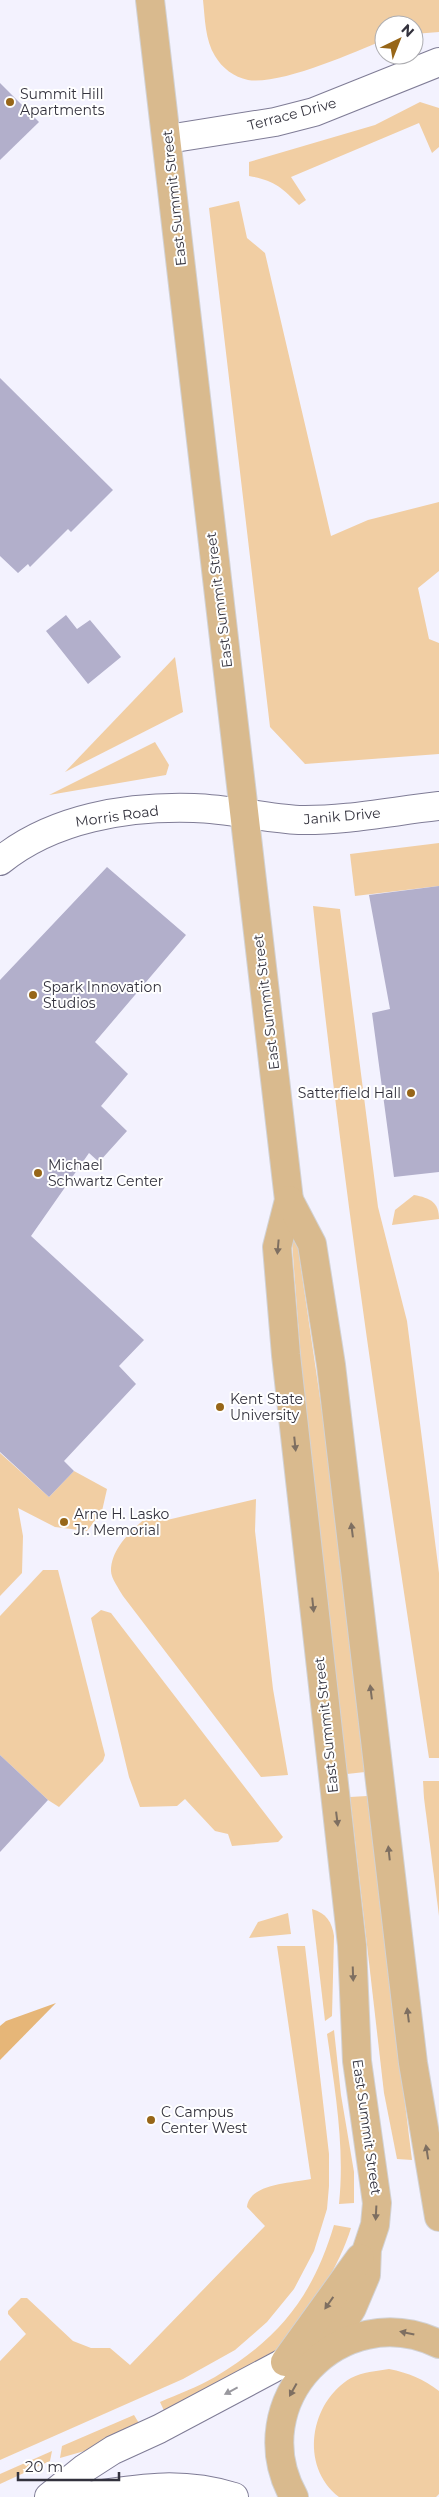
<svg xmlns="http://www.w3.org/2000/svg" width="439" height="2497" font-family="Montserrat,sans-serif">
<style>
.green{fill:#f1cea3}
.forest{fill:#e6b678}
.building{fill:#b2afcb}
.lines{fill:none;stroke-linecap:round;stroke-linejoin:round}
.minor-casing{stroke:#7f7c96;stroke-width:30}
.major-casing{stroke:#d2d2d4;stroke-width:30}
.minor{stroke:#fff;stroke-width:28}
.major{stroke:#d9ba8e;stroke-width:28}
.oneway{fill:#7e6f61}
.oneway2{fill:#99989e}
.poi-dot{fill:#976618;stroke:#fff;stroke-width:2}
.labels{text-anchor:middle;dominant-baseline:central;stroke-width:4;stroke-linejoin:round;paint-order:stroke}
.poi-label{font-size:14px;fill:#33323d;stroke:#fff;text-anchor:start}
.street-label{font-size:14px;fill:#33323d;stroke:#fff}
</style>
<rect width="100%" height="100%" fill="#f3f2fe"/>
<g class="green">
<path d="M203,0H439V32L414,34V25H384V40C352,53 281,85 248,80C234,77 222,68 215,56C205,40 205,18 203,0Z"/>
<path d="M420,102L439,108V147L432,153L419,123L291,177L306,200L299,205C282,187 273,180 249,176V162L375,125Z"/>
<path d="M239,201L247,238L265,253L331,536L368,520L439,502V571L418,588L429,639L439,643V754L305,764L270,727L209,208Z"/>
<path d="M175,657L183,712L65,772Z"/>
<path d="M155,742L169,765L166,775L49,795Z"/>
<path d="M439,843V886L355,896L350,854Z"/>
<path d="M313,906L340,909L378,1207L407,1321L439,1573V1758H429C386,1475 343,1191 313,906Z"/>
<path d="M414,1195C430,1198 439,1202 439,1219L392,1225L395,1210Z"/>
<path d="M293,1239L297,1241L324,1425L365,1772L347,1774L305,1415L292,1242Z"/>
<path d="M0,1453L49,1497L74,1471L107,1489L102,1511L87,1531L55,1527L18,1508L23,1536L22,1573L0,1596Z"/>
<path d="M256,1499L255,1531L273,1689L288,1775L261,1777L123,1596C119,1589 111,1578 111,1571C111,1548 132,1530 148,1516L167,1520Z"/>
<path d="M43,1570H58L105,1755L103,1761L59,1807L48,1800L0,1755V1616Z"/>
<path d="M101,1610L111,1613L283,1837L278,1842L232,1846L228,1834L215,1831L185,1799L177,1806L140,1807L129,1777L91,1618Z"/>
<path d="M423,1781H439V1916L424,1798Z"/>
<path d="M367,1796L412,2160L397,2159L384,2093L350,1797Z"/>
<path d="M312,1909C326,1913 332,1922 334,1936L332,2016L325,2021Z"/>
<path d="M288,1913L291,1934L249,1938L258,1922Z"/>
<path d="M277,1946H305L329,2154V2186L327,2209L314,2251L294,2289L267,2322L235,2350L183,2379L0,2460V2361L26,2334L8,2314V2311L21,2298H27L73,2341L91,2348H110L130,2365L265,2226L247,2207C249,2183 294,2183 311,2179Z"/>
<path d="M334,2030L341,2095L354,2172V2203L339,2204C345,2147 335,2090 327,2034Z"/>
<path d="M334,2225L351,2228C338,2270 304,2323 273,2354L167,2417L160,2402C178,2394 198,2387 215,2377C279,2339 313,2296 334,2225Z"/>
<path d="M389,2369C409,2373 423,2379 439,2391V2494L436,2497H339C299,2466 310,2402 351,2378C363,2372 376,2371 389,2369Z"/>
<path d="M134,2415L142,2428L95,2448L60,2458L62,2446Z"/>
<path d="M52,2451L50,2461L0,2484V2474Z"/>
</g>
<path class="forest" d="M56,2003L0,2060V2026L6,2021Z"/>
<g class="building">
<path d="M0,83L39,122L0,160Z"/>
<path d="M0,378L113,490L71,532L68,529L30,567L28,564L18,573L0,556Z"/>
<path d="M66,615L77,629L90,620L121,657L88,684L46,631Z"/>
<path d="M107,867L186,935L95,1042L128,1074L101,1106L127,1131L99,1162L89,1153L31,1236L144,1340L119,1366L136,1384L64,1461L74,1471L49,1497L0,1452V980Z"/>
<path d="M439,886V1172L394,1177L372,1013L390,1009L369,895Z"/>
<path d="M0,1755L48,1800L0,1852Z"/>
</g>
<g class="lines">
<g class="minor-casing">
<g id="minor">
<path d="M168,139L275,122L314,112L439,62"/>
<path d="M0,861C53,818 127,806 194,808C229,809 264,818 299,820C345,821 393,811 439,806"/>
<path d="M49,2497L85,2468L113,2450L159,2429L285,2362L308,2357"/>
<path d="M81,2497C136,2489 179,2480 234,2497"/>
</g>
</g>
<g class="major-casing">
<g id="major">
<path d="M150,0L289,1200L277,1247L286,1355L352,1945L357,2061L377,2203L375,2225L367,2249L366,2275L352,2308L324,2353"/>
<path d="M289,1200L312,1244L331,1365L413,2063L439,2217"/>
<path d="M285,2362L360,2258"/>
<path d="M294,2497C241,2402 341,2297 439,2344"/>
</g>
</g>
<use href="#minor" class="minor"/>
<use href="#major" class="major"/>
</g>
<defs><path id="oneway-solid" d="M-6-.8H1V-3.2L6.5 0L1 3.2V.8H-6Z" transform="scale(1.25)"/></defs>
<g class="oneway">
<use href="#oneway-solid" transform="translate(278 1247) rotate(95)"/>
<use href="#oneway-solid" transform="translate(295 1444) rotate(84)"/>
<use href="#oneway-solid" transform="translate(352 1530) rotate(-97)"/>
<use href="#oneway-solid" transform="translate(313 1605) rotate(84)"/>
<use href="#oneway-solid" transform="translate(371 1692) rotate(-97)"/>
<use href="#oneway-solid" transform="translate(337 1819) rotate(83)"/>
<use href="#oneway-solid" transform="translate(389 1853) rotate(-96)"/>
<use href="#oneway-solid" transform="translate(353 1974) rotate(88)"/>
<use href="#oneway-solid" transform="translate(408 2015) rotate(-97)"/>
<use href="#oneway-solid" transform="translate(427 2152) rotate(-99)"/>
<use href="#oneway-solid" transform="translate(376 2213) rotate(93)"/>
<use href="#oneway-solid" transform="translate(329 2303) rotate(125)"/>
<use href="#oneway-solid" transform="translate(407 2333) rotate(-168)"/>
<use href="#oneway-solid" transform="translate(293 2390) rotate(119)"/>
</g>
<use class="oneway2" href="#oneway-solid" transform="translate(231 2391) rotate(152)"/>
<g class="poi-dot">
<circle cx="10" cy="102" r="5"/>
<circle cx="33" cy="995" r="5"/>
<circle cx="411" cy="1093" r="5"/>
<circle cx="38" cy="1173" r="5"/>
<circle cx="220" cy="1407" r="5"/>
<circle cx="64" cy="1522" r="5"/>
<circle cx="151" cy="2120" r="5"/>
</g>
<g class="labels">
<g class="poi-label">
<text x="20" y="94">Summit Hill<tspan x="20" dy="16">Apartments</tspan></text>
<text x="43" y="987">Spark Innovation<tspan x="43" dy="16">Studios</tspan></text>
<text x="401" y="1093" text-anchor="end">Satterfield Hall</text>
<text x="48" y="1165">Michael<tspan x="48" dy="16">Schwartz Center</tspan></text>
<text x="230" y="1399">Kent State<tspan x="230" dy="16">University</tspan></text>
<text x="74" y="1514">Arne H. Lasko<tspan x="74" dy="16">Jr. Memorial</tspan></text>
<text x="161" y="2112">C Campus<tspan x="161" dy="16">Center West</tspan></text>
</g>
<g class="street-label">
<text transform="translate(292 114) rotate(-15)">Terrace Drive</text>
<text transform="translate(174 198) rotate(-96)">East Summit Street</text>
<text transform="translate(219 600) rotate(-97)">East Summit Street</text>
<text transform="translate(117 816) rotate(-8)">Morris Road</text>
<text transform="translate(342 816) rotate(-5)">Janik Drive</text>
<text transform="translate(266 1002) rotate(-97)">East Summit Street</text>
<text transform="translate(326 1725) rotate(-96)">East Summit Street</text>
<text transform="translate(367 2127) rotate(82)">East Summit Street</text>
</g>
</g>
<g transform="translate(399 40) rotate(43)"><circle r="24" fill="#ffffff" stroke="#adadb1"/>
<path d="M0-4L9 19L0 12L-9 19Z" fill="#976618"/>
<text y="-8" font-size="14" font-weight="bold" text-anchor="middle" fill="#33323d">N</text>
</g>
<path d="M18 2472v8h101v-8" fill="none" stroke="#33323d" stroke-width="2.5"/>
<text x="25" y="2472" font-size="15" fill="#33323d" stroke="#ffffff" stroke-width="4" paint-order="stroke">20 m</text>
</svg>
